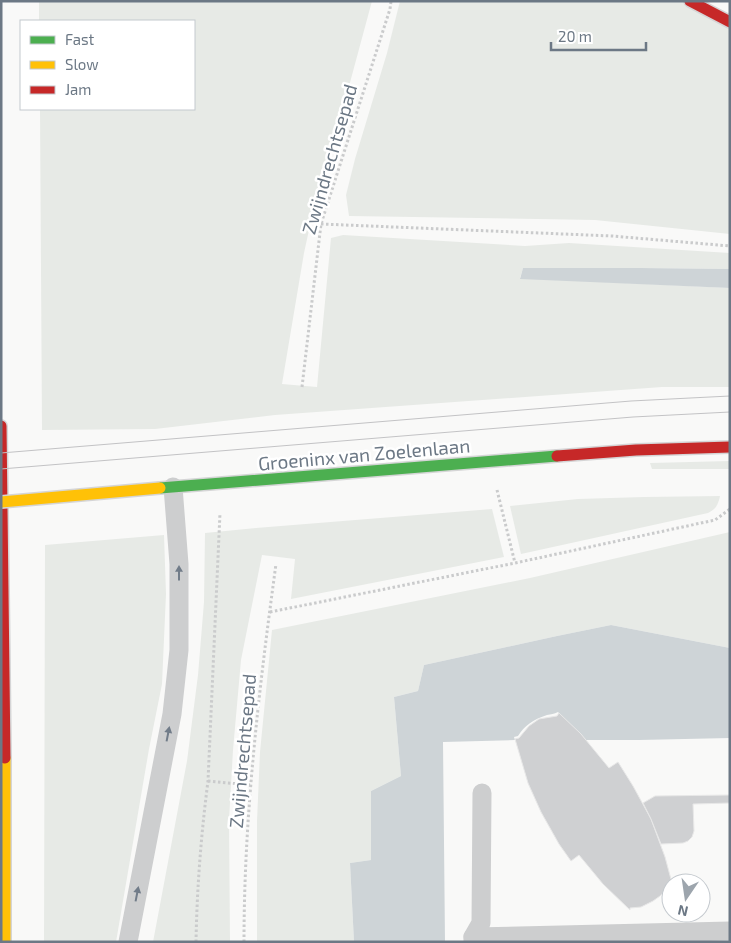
<svg xmlns="http://www.w3.org/2000/svg" width="731" height="943" font-family="'Exo 2',sans-serif">
<style>
.green{fill:#e7eae6}
.water{fill:#ced4d7}
.building{fill:#cfd0d2;stroke:#e8e8e8}
.lines{fill:none;stroke-linecap:round;stroke-linejoin:round}
.fast-casing{stroke:#d5d5d6;stroke-width:14}
.slow-casing{stroke:#d5d5d6;stroke-width:14}
.jam-casing{stroke:#d5d5d6;stroke-width:14}
.path{stroke:#cacbcc;stroke-width:3;stroke-dasharray:2.5 2.5;stroke-linecap:butt}
.lane{stroke:#cdcecf;stroke-width:19}
.fast{stroke:#4caf50;stroke-width:11}
.slow{stroke:#ffc107;stroke-width:11}
.jam{stroke:#c62828;stroke-width:11}
.tram{stroke:#c3c3c5;stroke-width:1}
.slow-bridge-casing{stroke:#d5d5d6;stroke-width:14;stroke-linecap:butt}
.slow-bridge{stroke:#ffc107;stroke-width:11}
.oneway{fill:#717c89}
.labels{text-anchor:middle;dominant-baseline:central;stroke-width:5;stroke-linejoin:round;paint-order:stroke}
.street-label{font-size:19px;fill:#6c7885;stroke:#fff}
</style>
<rect width="100%" height="100%" fill="#f9f9f8"/>
<g class="green">
<path d="M39,1H372L345,101L329,151L312,216L304,253L282,384L317,387L331,238L343,235L525,246L569,243L730,253V269L641,268H523L520,278L730,288V387H662L275,415L155,429L42,430L40,109H194V21H39Z"/>
<path d="M400,1H686L730,22V234L595,220L349,216L346,195L355,159L387,53Z"/>
<path d="M730,461V469H652L650,463Z"/>
<path d="M720,496C718,505 716,509 708,513L521,554L510,506L578,499L644,497Z"/>
<path d="M492,509L504,557L291,599L295,559L262,555L241,660L233,750L229,820L230,942H153L187,761L198,675L204,602L205,533L256,528Z"/>
<path d="M730,532V648L611,625L557,636L424,665L418,691L394,697L401,776L371,791V860L350,863L354,942H257V821L260,752L272,630L530,578Z"/>
<path d="M164,535L166,594L162,684L149,749L116,942H44L45,545Z"/>
</g>
<g class="water">
<path d="M523,268H641L730,269V288L520,279Z"/>
<path d="M611,625L730,648V738L639,740H586L558,712C554,714 551,714 547,715C534,719 524,726 518,736L514,737L515,740L443,742L445,942H354L350,863L371,860V791L401,776L394,697L418,691L424,665L557,636Z"/>
</g>
<g class="building">
<path d="M559,713L581,734L609,768L618,762L633,786L651,819L665,857L672,883L660,896L653,901L641,907L630,908V910L603,884L579,855L571,861L559,844L541,812L528,783L515,739L519,738L529,726L539,719L557,716Z"/>
<path d="M730,795V803L693,804L694,831L692,837L688,841L683,843L661,844L651,819L643,803L655,796Z"/>
</g>
<g class="lines">
<g class="fast-casing">
<path id="fast" d="M160,488L557,456"/>
</g>
<g class="slow-casing">
<path id="slow" d="M5,942V758"/>
</g>
<g class="jam-casing">
<g id="jam">
<path d="M690,1L730,22"/>
<path d="M1,426L5,758"/>
<path d="M557,456L636,450L730,447"/>
</g>
</g>
<g class="path">
<path d="M321,224L612,236L730,246"/>
<path d="M302,387L321,224L390,9L391,1"/>
<path d="M497,490L515,563"/>
<path d="M270,612L515,563L715,520L730,509"/>
<path d="M208,781L250,785"/>
<path d="M196,942C197,888 201,835 208,781L220,513"/>
<path d="M244,942C244,815 259,689 276,564"/>
</g>
<g class="lane">
<path d="M473,937L730,931"/>
<path d="M128,942L172,714L179,650V564L173,487"/>
<path d="M473,942V937L481,923L482,793"/>
</g>
<use href="#fast" class="fast"/>
<use href="#slow" class="slow"/>
<use href="#jam" class="jam"/>
<g class="tram">
<path d="M1,453L631,401L730,396"/>
<path d="M1,469L633,417L730,412"/>
</g>
<g class="slow-bridge-casing">
<path id="slow-bridge" d="M1,502L160,488"/>
</g>
<use href="#slow-bridge" class="slow-bridge"/>
</g>
<defs><path id="oneway-solid" d="M-6-.8H1V-3.2L6.5 0L1 3.2V.8H-6Z" transform="scale(1.25)"/></defs>
<g class="oneway">
<use href="#oneway-solid" transform="translate(179 573) rotate(-90)"/>
<use href="#oneway-solid" transform="translate(168 734) rotate(-79)"/>
<use href="#oneway-solid" transform="translate(137 894) rotate(-79)"/>
</g>
<g class="labels">
<g class="street-label">
<text transform="translate(329 159) rotate(-74)">Zwijndrechtsepad</text>
<text transform="translate(364 454) rotate(-5)">Groeninx van Zoelenlaan</text>
<text transform="translate(242 751) rotate(-85)">Zwijndrechtsepad</text>
</g>
</g>
<rect width="731" height="943" fill="none" stroke="#6c7885" stroke-width="5"/>
<rect x="20" y="20" width="175" height="90" fill="#ffffff" stroke="#c4c9ce"/>
<rect x="30" y="36" width="25" height="8" fill="#4caf50" stroke="#c4c9ce"/>
<text x="65" y="45" font-size="15" fill="#6c7885">Fast</text>
<rect x="30" y="61" width="25" height="8" fill="#ffc107" stroke="#c4c9ce"/>
<text x="65" y="70" font-size="15" fill="#6c7885">Slow</text>
<rect x="30" y="86" width="25" height="8" fill="#c62828" stroke="#c4c9ce"/>
<text x="65" y="95" font-size="15" fill="#6c7885">Jam</text>
<g transform="translate(686 898) rotate(193)"><circle r="24" fill="#ffffff" stroke="#c4c9ce"/>
<path d="M0-4L9 19L0 12L-9 19Z" fill="#9da5ad"/>
<text y="-8" font-size="14" font-weight="bold" text-anchor="middle" fill="#6c7885">N</text>
</g>
<path d="M551 42v8h95v-8" fill="none" stroke="#6c7885" stroke-width="2.5"/>
<text x="558" y="42" font-size="15" fill="#6c7885" stroke="#ffffff" stroke-width="4" paint-order="stroke">20 m</text>
</svg>
